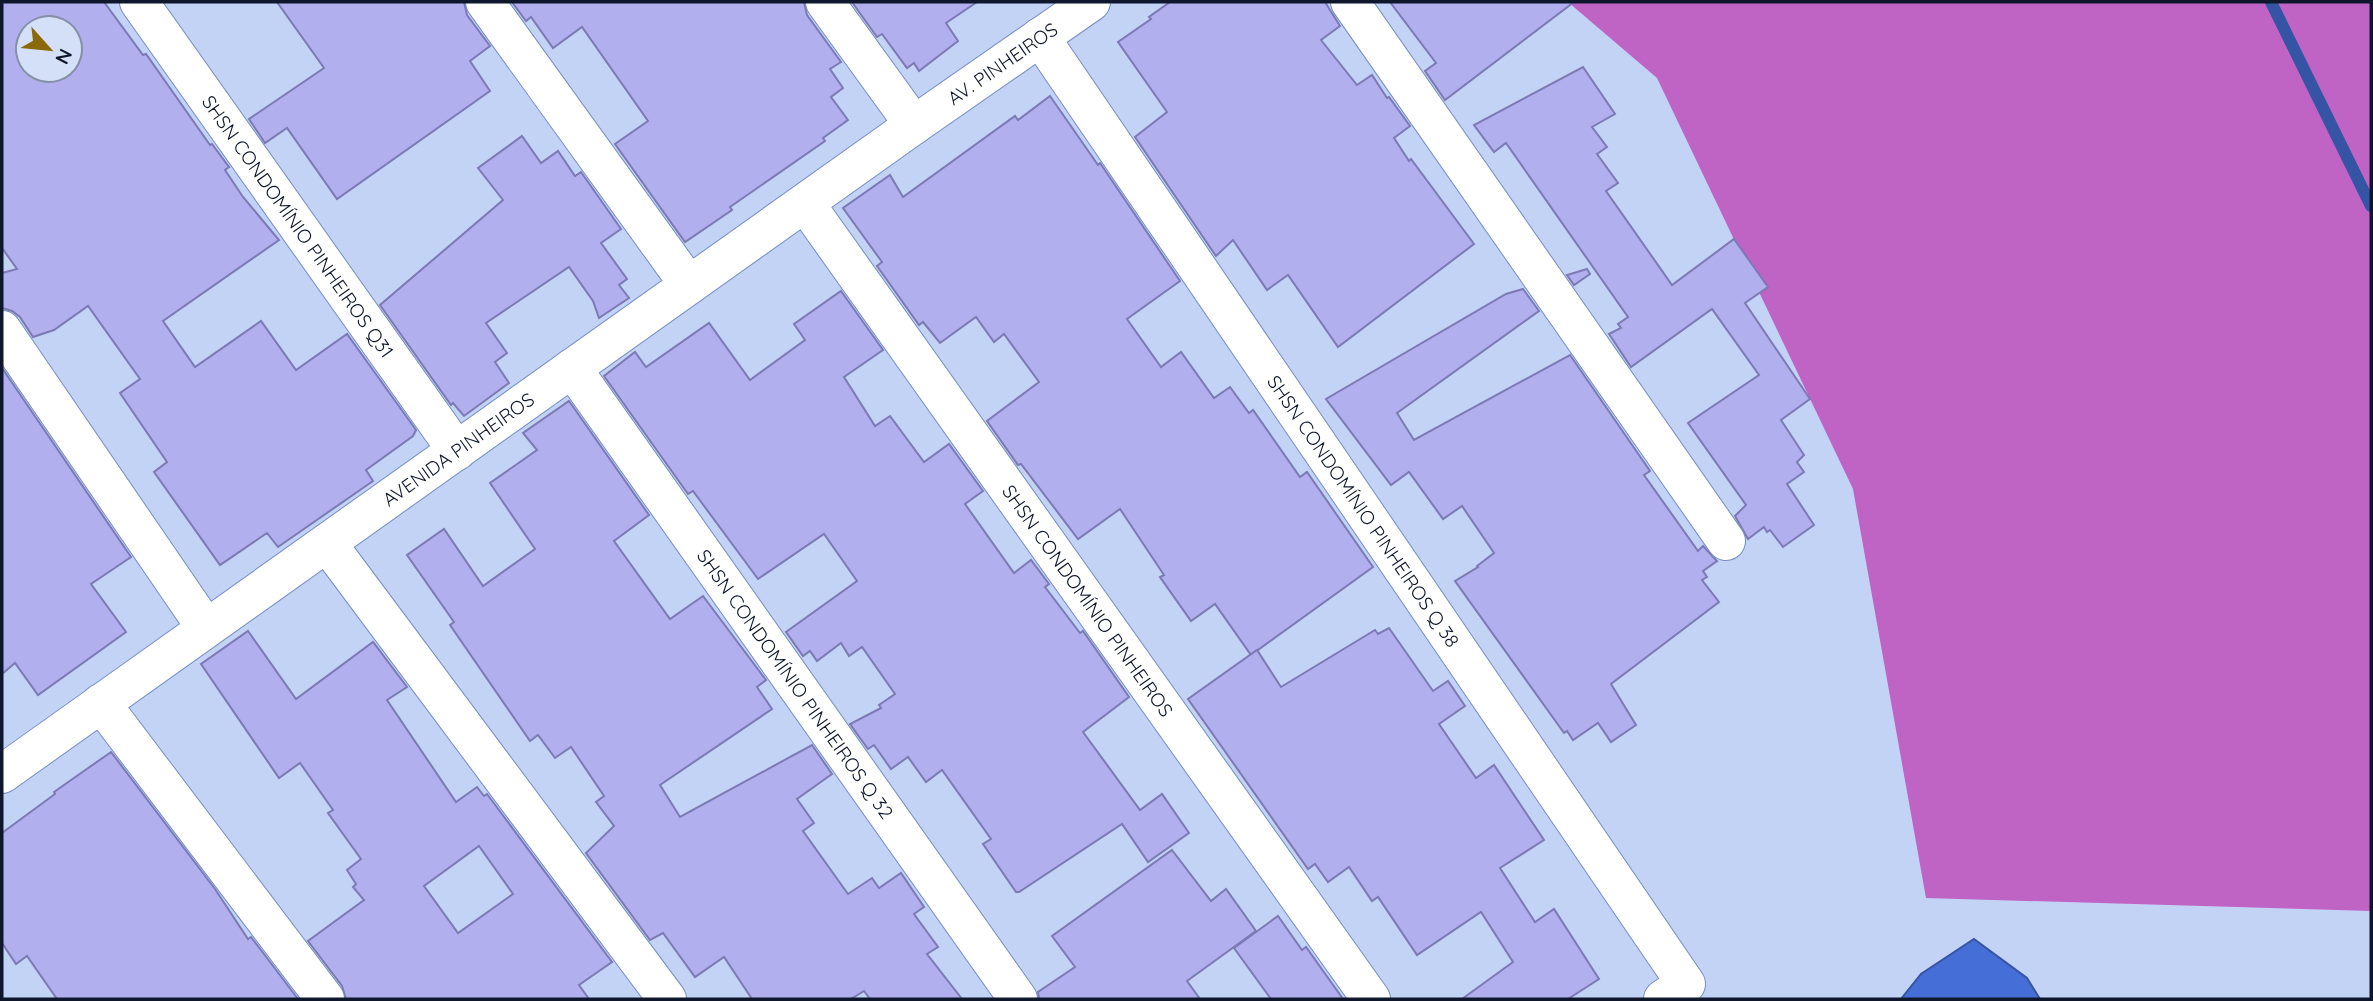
<svg xmlns="http://www.w3.org/2000/svg" width="2373" height="1001" font-family="Quicksand,sans-serif">
<style>
.forest{fill:#bf64c4}
.water{fill:#466ed7;stroke:#3554a4;stroke-width:2}
.lines{fill:none;stroke-linecap:round;stroke-linejoin:round}
.stream{stroke:#3554a4;stroke-width:12}
.building{fill:#b1afee;stroke:#7c79b4;stroke-width:2;fill-rule:evenodd}
.minor-casing{stroke:#748dc4;stroke-width:40}
.minor{stroke:#fff;stroke-width:38}
.labels{text-anchor:middle;dominant-baseline:central;stroke-width:6;stroke-linejoin:round;paint-order:stroke}
.street-label{font-size:19px;fill:#0e172c;stroke:#d4e0f8}
</style>
<rect width="100%" height="100%" fill="#c2d3f6"/>
<path class="forest" d="M1568,2H2371V911L1926,898L1853,489L1657,78Z"/>
<path class="water" d="M1974,939L2027,978L2040,999H1901L1921,974Z"/>
<g class="lines">
<path class="stream" d="M2271,2L2371,206"/>
</g>
<g class="building">
<path d="M2,2H104L143,55L146,54L210,145L212,144L229,167L225,170L243,197L279,240L163,321L195,367L261,321L296,370L347,334L416,430L413,436L366,470L373,481L278,547L267,533L220,565L154,472L167,462L120,393L140,379L88,306L54,330L33,337L20,317L12,311L2,308V273L17,269L2,248ZM28,28H70V70H28Z"/>
<path d="M277,2H464L467,15L490,46L470,61L490,91L337,199L287,128L265,143L249,119L324,68Z"/>
<path d="M512,2H804L807,15L841,62L830,69L843,88L831,97L848,120L823,138L825,141L730,207L732,210L685,242L615,144L648,121L582,27L553,48L531,17L526,21Z"/>
<path d="M852,2H977L946,23L958,41L919,71L914,63L907,68L882,34L877,37Z"/>
<path d="M1170,2H1325L1340,26L1321,40L1357,85L1372,75L1387,98L1389,97L1410,126L1394,138L1409,161L1411,159L1474,244L1338,347L1288,275L1267,290L1233,240L1216,256L1135,137L1167,112L1118,42L1151,19L1149,17Z"/>
<path d="M1390,2H1574L1445,100L1425,71L1436,63Z"/>
<path d="M1583,67L1615,114L1592,127L1607,147L1597,154L1618,183L1606,191L1672,285L1734,239L1768,287L1745,303L1810,399L1781,420L1804,455L1797,462L1804,472L1787,484L1814,525L1783,547L1770,530L1767,532L1764,527L1748,539L1735,516L1746,505L1688,423L1759,375L1712,309L1631,367L1609,334L1621,328L1618,324L1628,317L1506,143L1494,152L1474,125Z"/>
<path d="M1050,96L1098,165L1100,163L1180,281L1127,319L1161,367L1181,352L1214,398L1230,387L1249,413L1253,410L1300,477L1307,472L1373,567L1251,655L1215,604L1191,621L1160,577L1164,575L1120,509L1078,539L1021,464L1018,465L987,421L1039,382L1004,334L994,342L976,317L940,343L923,322L919,325L877,266L882,262L843,208L890,175L903,197L1015,116L1018,120Z"/>
<path d="M522,136L541,163L558,151L575,176L581,172L621,229L601,243L627,279L619,285L629,298L599,318L593,301L569,267L486,323L507,353L495,362L509,383L464,416L453,403L451,405L380,305L503,200L478,168Z"/>
<path d="M1587,269L1590,274L1574,285L1567,275Z"/>
<path d="M1523,289L1539,311L1397,413L1414,440L1570,355L1650,471L1644,475L1698,551L1703,546L1717,561L1703,571L1707,577L1702,580L1719,602L1611,684L1636,725L1611,742L1598,723L1573,740L1567,731L1564,733L1455,581L1478,567L1477,566L1494,553L1462,506L1443,519L1409,472L1391,485L1326,399L1506,294Z"/>
<path d="M841,291L883,350L844,377L875,426L890,416L924,462L949,444L983,491L965,504L1014,573L1031,560L1049,584L1045,587L1080,633L1083,631L1129,697L1083,732L1140,810L1162,794L1189,833L1148,862L1122,824L1019,892H1016L983,844L991,839L942,770L926,782L908,757L891,769L874,745L868,749L850,724L881,708L879,705L895,694L862,647L849,656L841,643L817,661L810,651L803,656L786,632L857,581L824,534L758,579L693,491L688,494L604,376L635,352L646,367L709,323L750,380L805,340L794,324Z"/>
<path d="M2,368L131,557L91,584L126,632L38,695L15,663L2,674Z"/>
<path d="M569,401L649,515L614,541L670,619L703,596L766,680L757,687L772,709L660,785L680,817L812,745L832,774L797,799L814,823L803,831L848,894L872,878L879,888L901,873L924,907L914,914L938,947L927,954L962,999H870L864,991L851,999H752L724,957L695,977L663,933L650,940L586,853L614,826L596,802L604,796L571,747L555,758L538,735L530,741L450,625L454,622L407,555L444,529L483,586L535,549L490,483L537,450L523,433Z"/>
<path d="M1389,628L1433,691L1448,681L1465,706L1439,724L1476,778L1494,765L1544,840L1500,868L1535,922L1554,909L1599,979L1568,999H1462L1513,962L1481,912L1417,955L1378,897L1372,901L1349,867L1328,882L1315,864L1308,869L1188,699L1257,650L1281,687L1375,630L1378,634Z"/>
<path d="M248,631L296,699L373,642L407,687L387,700L456,802L477,787L484,796L487,794L612,962L579,985L589,999H346L342,986L308,941L364,900L353,887L356,884L347,870L361,859L328,813L333,810L300,763L279,778L201,664ZM479,846L513,894L458,933L424,886Z"/>
<path d="M111,752L215,889L248,939L251,937L298,999H57L27,956L16,964L2,943V833L55,794L54,792Z"/>
<path d="M1172,850L1211,901L1226,889L1256,931L1187,981L1200,999H1039L1038,992L1075,967L1052,936Z"/>
<path d="M1278,916L1302,950L1306,947L1343,999H1271L1234,948Z"/>
</g>
<g class="lines">
<g class="minor-casing">
<g id="minor">
<path id="s1" d="M139,2L457,451"/>
<path d="M485,2L689,285"/>
<path d="M825,2L914,125"/>
<path d="M1350,2L1726,541"/>
<path id="s2" d="M1040,37L1686,984L1663,999"/>
<path id="s3" d="M805,203L1371,999"/>
<path d="M2,330L206,628"/>
<path id="s4" d="M572,368L1018,999"/>
<path d="M327,543L667,999"/>
<path d="M101,703L325,999"/>
<path id="s5" d="M2,774L914,125L1091,2"/>
</g>
</g>
<use href="#minor" class="minor"/>
</g>
<g class="labels">
<g class="street-label">
<text stroke="none"><textPath href="#s5" startOffset="1227">AV. PINHEIROS</textPath></text>
<text stroke="none"><textPath href="#s1" startOffset="275">SHSN CONDOMÍNIO PINHEIROS Q31</textPath></text>
<text stroke="none"><textPath href="#s5" startOffset="560">AVENIDA PINHEIROS</textPath></text>
<text stroke="none"><textPath href="#s2" startOffset="574">SHSN CONDOMÍNIO PINHEIROS Q 38</textPath></text>
<text stroke="none"><textPath href="#s3" startOffset="488">SHSN CONDOMÍNIO PINHEIROS</textPath></text>
<text stroke="none"><textPath href="#s4" startOffset="387">SHSN CONDOMÍNIO PINHEIROS Q 32</textPath></text>
</g>
</g>
<rect width="2373" height="1001" fill="none" stroke="#0e172c" stroke-width="7"/>
<g transform="translate(49 49) rotate(117)"><circle r="33" fill="#d4e0f8" stroke="#8590a6" stroke-width="2"/>
<path d="M0-5L12 26L0 18L-12 26Z" fill="#8b6908"/>
<text y="-10" font-size="19" font-weight="bold" text-anchor="middle" fill="#0e172c">N</text>
</g>
</svg>
